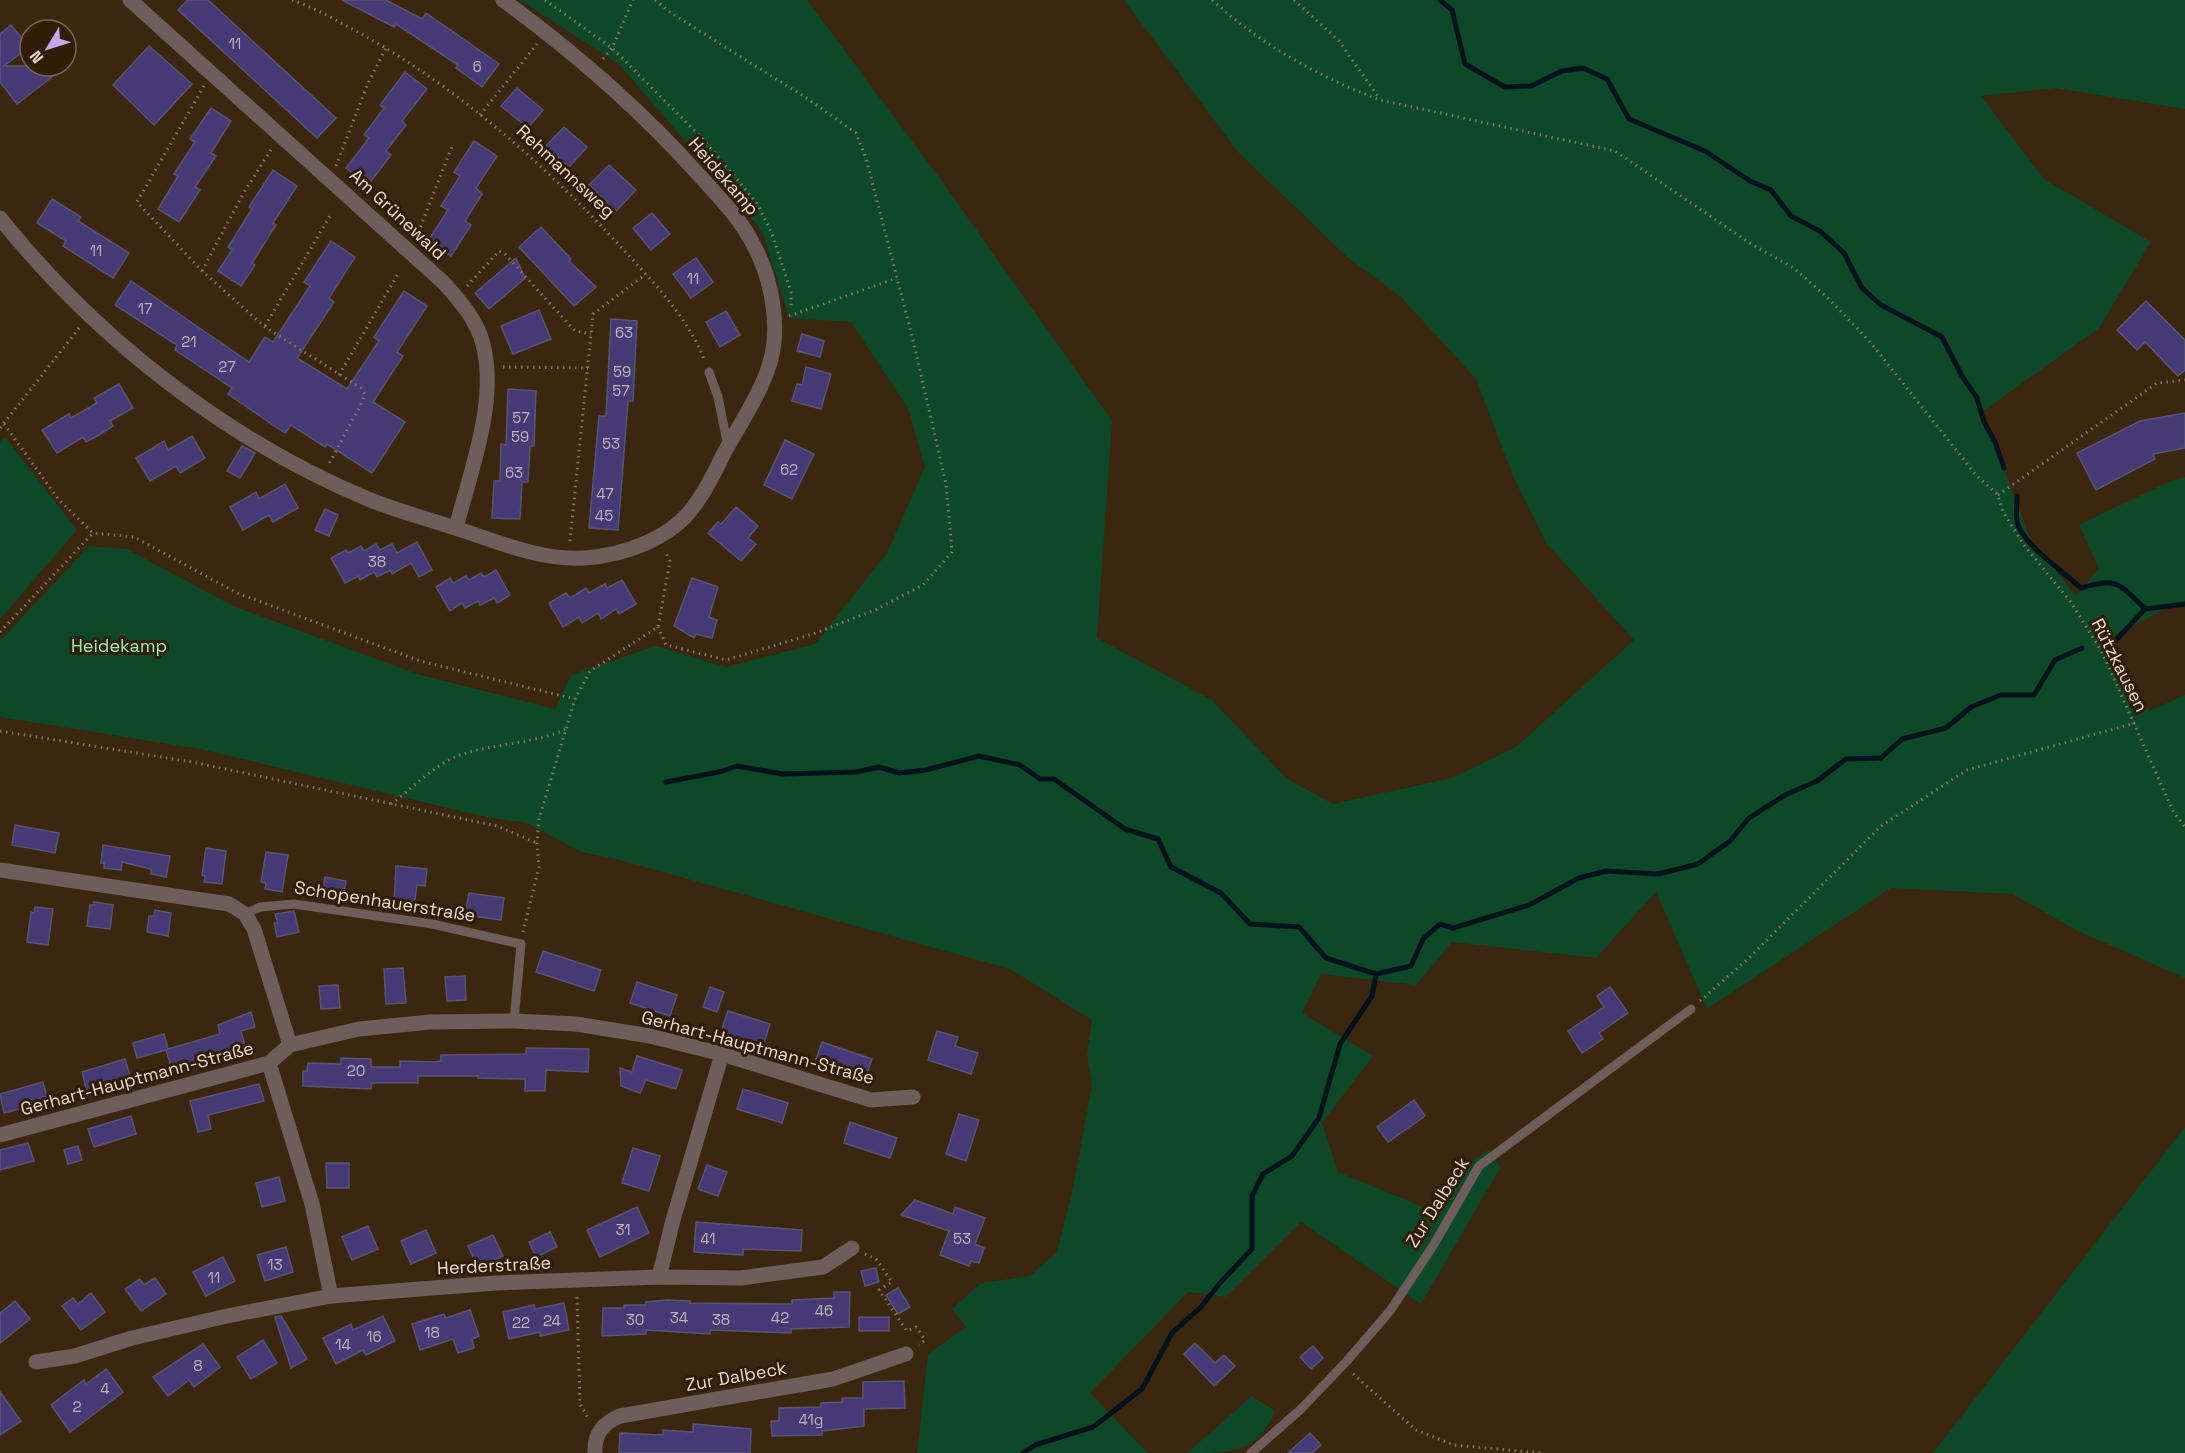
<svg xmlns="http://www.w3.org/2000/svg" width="2185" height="1453" font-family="'Space Grotesk',sans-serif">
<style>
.green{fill:#0d4828}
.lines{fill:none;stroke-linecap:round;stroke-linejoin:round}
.stream{stroke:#00131c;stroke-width:5}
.building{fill:#453a76;stroke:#585572;stroke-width:1.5}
.path{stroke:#897764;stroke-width:3;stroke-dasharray:1.5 4.5;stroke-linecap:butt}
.lane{stroke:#6d5d5b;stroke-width:9}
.street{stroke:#6d5d5b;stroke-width:15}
.labels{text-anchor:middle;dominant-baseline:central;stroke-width:6;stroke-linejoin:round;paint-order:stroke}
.number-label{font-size:15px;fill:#c0b3b7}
.street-label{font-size:18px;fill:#e9dbcd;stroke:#311c06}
.park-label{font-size:18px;fill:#92f5b6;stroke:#311c06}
</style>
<rect width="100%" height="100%" fill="#3b260f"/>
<g class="green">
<path d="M520,0H807L941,180L1112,421L1097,638L1212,700L1286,778L1333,804L1452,778L1516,747L1634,640L1547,544L1515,481L1476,379L1400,296L1347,257L1239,153L1124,0H2185V109L2056,88L1981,96L2044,179L2151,242L2099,328L1982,412L2031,540L2076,596L2099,568L2079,525L2168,482L2185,477V605L2165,609L2109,638L2149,711L2185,695V978L2078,931L2012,894L1891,888L1707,1009L1656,892L1596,958L1452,942L1416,985L1321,974L1302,1013L1373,1056L1322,1123L1338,1172L1435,1212L1461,1169L1490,1149L1500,1168L1421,1304L1301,1222L1226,1297L1188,1292L1090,1393L1148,1453H917L928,1354L966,1327L952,1309L981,1283L1030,1276L1057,1252L1073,1188L1092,1085L1087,1054L1092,1020L1010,969L616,859L581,852L527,823L490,818L200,749L0,717V641L89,546L127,549L233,606L417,674L555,709L571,675L655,646L726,667L815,644L887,553L925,467L908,408L851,322L789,318L762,231L620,65Z"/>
<path d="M5,437L77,530L0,619V442Z"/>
<path d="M2185,1127V1453H1933Z"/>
<path d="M1252,1396L1275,1411C1257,1453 1232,1453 1187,1453Z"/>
</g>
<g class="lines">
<g class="stream">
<path d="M1440,0L1452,10L1465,64L1505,87L1531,86L1562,71L1583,68L1607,79L1629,119L1705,151L1750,181L1771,190L1791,216L1820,231L1844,253L1862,288L1881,305L1942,337L1962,376L1977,398L1984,422L1995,442L2004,468"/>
<path d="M2017,496C2017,505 2015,517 2018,525C2027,548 2062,570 2081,588C2117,577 2119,583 2145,609L2185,604"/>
<path d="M2115,641L2145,609"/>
<path d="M666,782L719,772L737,766L783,774L856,772L879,767L899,773L926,770L979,756L1020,765L1040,779H1054L1125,829L1158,839L1171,867L1221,893L1250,924L1299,927L1326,958L1376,974"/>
<path d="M1023,1453L1035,1445L1093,1427L1142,1389L1172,1333L1201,1307L1220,1283L1252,1249V1196L1263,1174L1292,1156L1319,1118L1340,1044L1372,996L1376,974L1411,966L1423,939L1440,924L1453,928L1529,905L1579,878L1606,871L1658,874L1698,864L1730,841L1749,818L1785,795L1817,781L1846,759L1881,758L1902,739L1946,728L1971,707L2001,695H2034L2055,660L2082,648"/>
</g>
</g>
<g class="building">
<path d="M188,0H208L336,118L317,138L178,10Z"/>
<path d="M342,0H386L422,19L426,13L499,64L482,87L456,68L458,65L396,24L394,27Z"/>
<path d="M11,25L29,47L4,66H66L17,104L0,82V34Z"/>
<path d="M149,46L192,84L154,125L113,85Z"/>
<path d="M405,72L427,89L402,121L406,125L386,151L391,155L368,185L346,168L369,138L364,135L384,108L380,105Z"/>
<path d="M517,88L543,110L528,128L501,106Z"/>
<path d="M211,108L231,121L211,153L216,156L195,187L200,190L179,222L158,209L178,176L174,174L195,142L190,139Z"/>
<path d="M564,127L587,147L569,167L546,146Z"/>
<path d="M474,141L497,156L476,188L482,194L465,221L471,225L451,256L428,241L448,210L441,206L460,176L454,172Z"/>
<path d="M609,165L636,190L616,211L589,185Z"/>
<path d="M273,170L297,186L273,223L276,225L252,263L255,265L241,286L218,271L232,250L228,247L252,209L249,207Z"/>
<path d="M52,199L81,217L78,221L129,253L113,278L63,246L66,241L37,223Z"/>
<path d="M652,213L670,234L651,250L633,228Z"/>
<path d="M541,227L571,259L569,261L596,287L574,306L519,247Z"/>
<path d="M331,241L355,257L329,298L334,302L297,358L347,389L379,341L374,337L404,291L427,306L397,352L403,356L373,402L405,422L372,473L327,444L325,447L291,425L285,433L273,425L228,394L232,388L175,350L177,345L115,305L131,281L249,362L265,337L273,342L310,286L304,282Z"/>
<path d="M516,258L525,278L489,309L475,293Z"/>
<path d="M696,258L713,282L691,298L673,274Z"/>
<path d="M2146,301L2185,340V370L2178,376L2145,342L2137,350L2117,330Z"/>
<path d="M539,310L551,339L513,354L501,326Z"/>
<path d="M726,311L740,335L720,347L706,322Z"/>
<path d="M611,319L637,321L633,401H628L618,530L589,528L599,416H606Z"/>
<path d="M802,334L824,341L820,357L797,351Z"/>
<path d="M806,367L831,374L821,409L792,401L797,384L802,385Z"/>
<path d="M119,384L133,408L110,421L113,426L99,435L86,442L83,437L57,453L42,430L69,414L71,418L85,410L97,403L94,398Z"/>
<path d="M508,389L536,391L534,446H530L528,482H522L520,519L492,518L494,481H500L501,444L506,445Z"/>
<path d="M2185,413V448L2153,454L2155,459L2096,490L2077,453L2140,421Z"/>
<path d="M192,436L205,458L180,473L176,466L150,481L136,458L164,441L168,450Z"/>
<path d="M785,440L814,454L792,499L764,485Z"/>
<path d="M242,446L255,453L240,478L227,471Z"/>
<path d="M285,484L298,508L273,522L269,515L243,530L230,507L256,492L259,499Z"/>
<path d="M736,507L758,526L748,538L756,544L741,561L708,533L718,522L721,524Z"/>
<path d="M325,509L338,515L329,536L315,530Z"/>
<path d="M417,542L432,570L419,577L411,563L392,574L390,570L377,577L374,572L360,580L358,576L345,583L331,558L346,550L348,553L361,546L364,551L376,544L380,550L392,544L397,553Z"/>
<path d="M496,570L510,595L497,603L494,598L480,605L478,601L465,608L462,603L450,611L436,587L450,578L453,583L466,576L469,580L481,573L484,577Z"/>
<path d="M692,578L718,587L709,617L717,620L712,638L696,634L694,638L674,626Z"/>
<path d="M622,580L636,604L619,614L616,609L601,619L598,613L582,623L579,617L563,627L549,603L566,593L570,598L586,588L589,593L605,584L607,588Z"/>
<path d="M15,825L59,833L55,853L12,845Z"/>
<path d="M103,845L170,856L166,877L151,874V869L122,862L121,870L104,868V863H101Z"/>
<path d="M206,848L226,851L222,884L204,882L205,876L202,875Z"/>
<path d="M266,852L288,855L282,892L265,889L266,883L261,882Z"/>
<path d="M396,866L427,869L425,886L417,885L414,907L394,905Z"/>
<path d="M325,877L346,881L343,901L326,899L327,892L323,891Z"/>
<path d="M469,893L504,898L501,920L465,915Z"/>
<path d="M94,902L113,905L110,929L87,926L90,905H94Z"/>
<path d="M35,907L53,909L48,945L27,942L31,912L34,913Z"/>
<path d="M155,910L171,913L168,936L147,932L149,916H154Z"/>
<path d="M294,911L299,932L277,937L274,923H278L275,914Z"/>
<path d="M543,951L601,970L594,991L536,972Z"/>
<path d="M403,968L406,1003L386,1004L384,969Z"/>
<path d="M465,976L466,1000L447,1001L445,977Z"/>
<path d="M637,982L677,995L670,1016L630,1003Z"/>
<path d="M338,985L340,1008L321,1009L319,986Z"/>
<path d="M710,987L724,992L717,1012L703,1007Z"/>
<path d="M1610,987L1628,1013L1599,1033L1603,1039L1582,1053L1568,1031L1604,1007L1597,996Z"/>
<path d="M728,1011L770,1024L763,1046L721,1032Z"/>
<path d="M251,1012L255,1027L241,1031L246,1049L172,1069L166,1050L137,1058L133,1043L164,1034L168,1049L220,1034L218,1025Z"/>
<path d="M937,1031L958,1037L955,1046L978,1053L971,1074L928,1060Z"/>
<path d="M822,1042L872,1059L865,1079L815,1062Z"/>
<path d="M526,1048L589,1049L588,1072L546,1070L545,1091H525V1079L478,1078V1076H418V1083H371V1089L303,1086V1071H307L308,1063L341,1064V1058L371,1059V1067H400V1061L435,1062L441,1061V1055L526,1054Z"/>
<path d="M637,1056L682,1070L676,1089L646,1080L640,1093L621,1086L620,1068L632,1072Z"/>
<path d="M125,1059L131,1079L87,1092L82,1072Z"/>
<path d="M43,1082L48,1101L4,1113L0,1094Z"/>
<path d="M259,1084L264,1101L208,1115L211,1129L198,1132L190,1101Z"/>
<path d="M743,1089L788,1103L782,1123L737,1109Z"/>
<path d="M1414,1100L1425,1116L1388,1142L1377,1127Z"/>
<path d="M959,1114L979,1120L966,1161L946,1154Z"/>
<path d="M131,1116L136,1134L94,1147L88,1129Z"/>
<path d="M850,1122L897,1138L890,1158L844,1143Z"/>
<path d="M28,1143L34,1161L0,1170V1150Z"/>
<path d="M78,1146L82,1160L68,1164L64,1150Z"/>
<path d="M633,1148L660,1156L649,1191L622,1183Z"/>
<path d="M326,1163H349V1188H327Z"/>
<path d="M707,1165L727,1172L718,1196L698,1189Z"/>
<path d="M279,1177L285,1201L262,1207L256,1183Z"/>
<path d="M915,1200L953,1214L955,1207L985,1218L975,1244L984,1248L979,1263L971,1261L969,1266L940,1255L949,1231L901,1215Z"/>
<path d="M637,1207L649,1233L600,1257L587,1230Z"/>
<path d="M696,1222L802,1230L801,1251L743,1249V1255L694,1252Z"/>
<path d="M368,1226L378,1249L352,1260L342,1237Z"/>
<path d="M426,1230L436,1253L411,1264L401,1241Z"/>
<path d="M550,1232L557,1247L536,1257L529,1242Z"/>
<path d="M493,1235L503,1256L478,1268L468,1246Z"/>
<path d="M286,1247L293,1272L265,1281L257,1255Z"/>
<path d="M223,1257L235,1281L206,1296L193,1272Z"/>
<path d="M876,1268L879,1282L865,1286L861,1271Z"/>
<path d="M155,1278L166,1294L141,1311L125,1289L140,1279L144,1285Z"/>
<path d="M898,1288L910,1307L898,1314L886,1295Z"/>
<path d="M834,1292H850L849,1327L791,1329V1333L710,1330V1334L646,1330V1334L602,1336L603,1308H624V1305H646V1302L668,1300L690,1301V1303L792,1304V1300L834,1298Z"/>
<path d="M91,1293L105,1312L81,1330L62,1306L73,1298L78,1304Z"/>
<path d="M15,1301L30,1319L0,1343V1313Z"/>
<path d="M564,1303L569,1330L540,1336V1332L509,1339L503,1312L534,1305L535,1309Z"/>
<path d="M470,1310L479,1336L472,1339L474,1348L458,1353L453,1339L420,1350L412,1324L444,1314L446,1318Z"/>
<path d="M281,1316L307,1359L291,1368L275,1317Z"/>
<path d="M383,1316L395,1341L366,1355L363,1350L336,1364L323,1338L351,1324L353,1330Z"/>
<rect x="859" y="1317" width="30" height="14"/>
<path d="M263,1340L277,1363L251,1379L237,1357Z"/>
<path d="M1195,1343L1215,1363L1224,1355L1235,1366L1214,1386L1184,1354Z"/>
<path d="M203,1344L220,1367L194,1387L189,1380L168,1396L153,1377Z"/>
<path d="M1313,1346L1323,1358L1311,1369L1300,1357Z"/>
<path d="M106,1369L123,1392L70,1432L51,1405L84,1380L86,1384Z"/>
<path d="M904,1381L905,1408L864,1409V1426L822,1431V1435L772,1436L771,1421H779V1408L821,1407V1403L842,1402V1398H863V1382Z"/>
<path d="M0,1392L21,1421L0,1435Z"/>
<path d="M693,1424L751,1429L750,1453H619L620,1433L663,1435V1430L693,1432Z"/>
<path d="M1310,1433L1321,1445L1312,1453H1288Z"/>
</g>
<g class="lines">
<g class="path">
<path d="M292,0C313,7 334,19 354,30C459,87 551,170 631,258C659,288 691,323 705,362"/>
<path d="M545,0L612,48L701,137L741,184L758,205L772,234L791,292V308"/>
<path d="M655,0L671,13L808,99L856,133L866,158L913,340L946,484L952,552L923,585L875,610L813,634L726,660L666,645L658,627"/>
<path d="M1212,0C1262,45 1317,76 1380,100L1615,151L1751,244L1794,268L1830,300L1871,343L1976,475L1998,495L2003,512L2024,545L2070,601L2102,652L2173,811L2185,827"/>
<path d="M1294,0L1339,41L1379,98"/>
<path d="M603,59L612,48L633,0"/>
<path d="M204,86L137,202L202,271L265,327L361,388L365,394L361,404L329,464"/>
<path d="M480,115L537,44"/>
<path d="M336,166L368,83L386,48"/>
<path d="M416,238L453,144"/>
<path d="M202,271L244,192L271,150"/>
<path d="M467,286L499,251L504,253L575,331L591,334"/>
<path d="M789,316L897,278"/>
<path d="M265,326L331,214"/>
<path d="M503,367L588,368"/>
<path d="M339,375L398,274"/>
<path d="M4,424L59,500L93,533L134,537L237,593L420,661L575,699"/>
<path d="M0,428L80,327"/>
<path d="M1998,495L2157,383L2185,380"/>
<path d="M570,541L593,314L646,274"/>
<path d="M0,632L93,533"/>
<path d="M0,731L192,762L497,826L537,843"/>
<path d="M391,804C413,788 435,764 460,755C489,744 541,743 565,729"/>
<path d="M523,932L539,867L537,843L539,819L575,699L590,671L658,627L670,561L665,551"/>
<path d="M1700,1001L1750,957L1881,826L1967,770L2135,723"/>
<path d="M865,1254L876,1259L892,1282L879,1290L907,1331L916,1327L925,1340L919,1345"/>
<path d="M577,1297L580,1404L589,1420"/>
<path d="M1353,1374L1416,1430L1454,1445L1540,1453"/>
</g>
<g class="lane">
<path d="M709,372L718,397L728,447"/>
<path d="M245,914L260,907L294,904L432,924L521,944L514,1021"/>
<path d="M1251,1453L1301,1409L1346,1362L1390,1311L1433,1246L1479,1166L1691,1009"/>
</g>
<g class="street">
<path d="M130,0L444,283C460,301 477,320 483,344C498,402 470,472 456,528"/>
<path d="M0,218C96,338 225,439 368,499C397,511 428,519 458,529C499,542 541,561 585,558C624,555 671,539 694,506C706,490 715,472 723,455C741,421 770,382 774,343C777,310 769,273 753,244C740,218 718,196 699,175C640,109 574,52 503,0"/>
<path d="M0,870L229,904L245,914L254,929L290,1045"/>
<path d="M269,1063L312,1204L331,1296"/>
<path d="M0,1135L269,1063L290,1045L359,1029L430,1022L514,1021L576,1024L650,1036L722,1054L871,1100L913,1097"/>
<path d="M659,1277L673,1220L722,1054"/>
<path d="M36,1362L75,1356L132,1338L227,1316L331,1296L496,1283L659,1277L741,1278L823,1267L852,1248"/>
<path d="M595,1453C594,1434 603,1423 620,1416L833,1379L906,1354"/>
</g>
</g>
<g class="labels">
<g class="number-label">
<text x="235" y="43">11</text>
<text x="477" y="66">6</text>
<text x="96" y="250">11</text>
<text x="693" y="278">11</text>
<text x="145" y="308">17</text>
<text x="624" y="332">63</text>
<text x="189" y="341">21</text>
<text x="227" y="366">27</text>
<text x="622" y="371">59</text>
<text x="621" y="390">57</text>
<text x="521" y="417">57</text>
<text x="520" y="436">59</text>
<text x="611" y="443">53</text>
<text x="789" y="469">62</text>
<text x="514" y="472">63</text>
<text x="605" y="493">47</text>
<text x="604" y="515">45</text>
<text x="377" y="561">38</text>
<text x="356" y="1070">20</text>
<text x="623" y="1229">31</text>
<text x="708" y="1238">41</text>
<text x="962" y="1238">53</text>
<text x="275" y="1264">13</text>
<text x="214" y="1277">11</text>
<text x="824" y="1310">46</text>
<text x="679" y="1317">34</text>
<text x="780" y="1317">42</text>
<text x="635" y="1319">30</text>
<text x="721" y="1319">38</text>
<text x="552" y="1320">24</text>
<text x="521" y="1322">22</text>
<text x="432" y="1332">18</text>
<text x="374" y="1336">16</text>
<text x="343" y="1344">14</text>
<text x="198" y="1365">8</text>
<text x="105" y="1388">4</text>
<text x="77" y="1406">2</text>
<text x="811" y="1419">41g</text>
</g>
<g class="street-label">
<text transform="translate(566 171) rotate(43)">Rehmannsweg</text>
<text transform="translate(724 176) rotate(49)">Heidekamp</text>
<text transform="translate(398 214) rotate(43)">Am Grünewald</text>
<text transform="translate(2120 665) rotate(63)">Rützkausen</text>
<text transform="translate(385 901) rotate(9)">Schopenhauerstraße</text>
<text transform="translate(758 1047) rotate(15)">Gerhart-Hauptmann-Straße</text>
<text transform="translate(137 1078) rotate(-15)">Gerhart-Hauptmann-Straße</text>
<text transform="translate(1437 1202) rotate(-58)">Zur Dalbeck</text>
<text transform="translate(494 1265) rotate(-3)">Herderstraße</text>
<text transform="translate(736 1376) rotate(-10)">Zur Dalbeck</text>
</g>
<g class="park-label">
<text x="119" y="645">Heidekamp</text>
</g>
</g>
<g transform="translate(48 48) rotate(232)"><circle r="28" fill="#311c06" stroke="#7b6856" stroke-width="1.5"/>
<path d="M0-4.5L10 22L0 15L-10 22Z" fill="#c5a6f0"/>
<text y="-9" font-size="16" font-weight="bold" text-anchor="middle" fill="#e9dbcd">N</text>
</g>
</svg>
